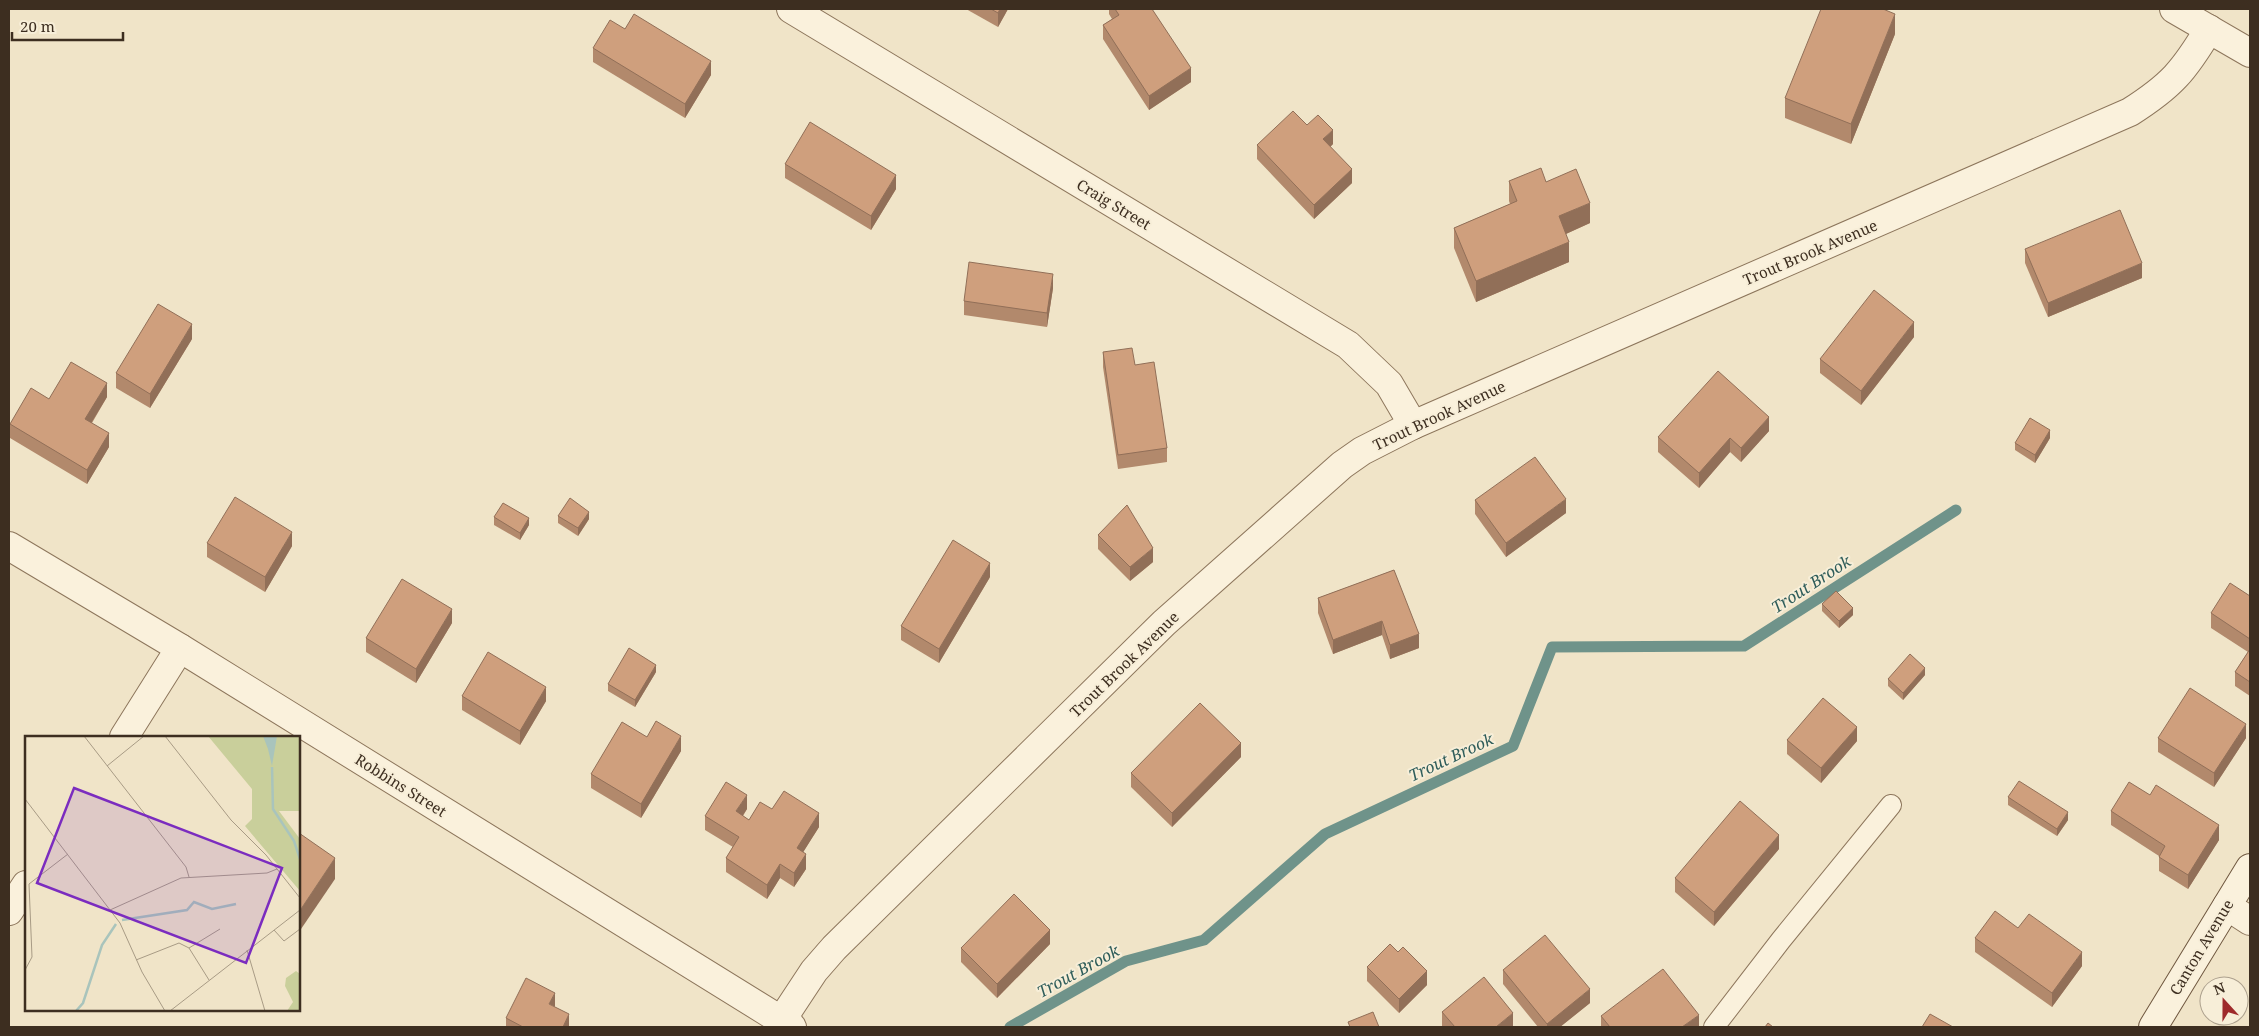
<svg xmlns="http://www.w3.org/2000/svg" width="2259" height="1036" font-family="'Noto Serif',serif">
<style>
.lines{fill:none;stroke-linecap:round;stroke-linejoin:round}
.stream{stroke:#6f938a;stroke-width:11}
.lane-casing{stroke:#8d765c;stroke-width:22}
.street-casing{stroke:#8d765c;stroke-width:30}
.secondary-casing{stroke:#6f573f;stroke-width:30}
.lane{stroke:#faf1dc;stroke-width:20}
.street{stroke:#faf1dc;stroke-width:28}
.secondary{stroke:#faf1dc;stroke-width:28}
.wall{fill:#b2896c}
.shaded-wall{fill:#916f58}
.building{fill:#cf9f7d;stroke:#916f58}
.labels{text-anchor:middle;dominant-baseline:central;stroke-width:4;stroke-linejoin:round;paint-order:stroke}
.street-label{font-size:15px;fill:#3d2e20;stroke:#f7eed8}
.water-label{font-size:16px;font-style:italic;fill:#2f5d5a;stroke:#f7eed8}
.inset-river{fill:none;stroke:#a9c4bc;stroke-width:2.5}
.inset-road{fill:none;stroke:#a89b85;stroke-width:1}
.view{fill:#7b2cbf;fill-opacity:0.15;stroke:#7b2cbf;stroke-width:2.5}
.inset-edge{fill:none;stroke:#3d2e20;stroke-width:2.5}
</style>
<rect width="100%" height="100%" fill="#f0e4c8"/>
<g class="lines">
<path class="stream" d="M1010,1027L1126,961L1204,940L1325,834L1513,746L1552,647L1744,646L1956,510"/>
<g class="lane-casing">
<path id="lane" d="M1714,1027L1781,940L1891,805"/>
</g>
<g class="street-casing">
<g id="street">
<path d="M791,9L1348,345L1389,384L1413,425"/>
<path d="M2174,9L2250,53"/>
<path d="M9,546L180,648L792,1027"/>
<path d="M124,737L180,648"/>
<path d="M2227,906L2250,921"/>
<path d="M9,911L26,885"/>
<path d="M781,1021L814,971L834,948L1164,623L1342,465L1362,451L1413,425L2130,112C2171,86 2184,71 2209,29"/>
</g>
</g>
<g class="secondary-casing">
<path id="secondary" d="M2153,1027L2250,868"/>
</g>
<use href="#lane" class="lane"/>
<use href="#street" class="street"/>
<use href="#secondary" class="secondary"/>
</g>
<g class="wall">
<path d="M966,9H1008L998,27Z"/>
<path d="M1109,9H1152L1191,82L1149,110L1103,39V25L1112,19L1109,14Z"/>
<path d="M1895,34L1851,144L1785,118V98Z"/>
<path d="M593,48L711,75L685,118L593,62Z"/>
<path d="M1307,125L1333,144L1330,147L1352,183L1314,219L1257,159V145Z"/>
<path d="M785,164L896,189L871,230L785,178Z"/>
<path d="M1509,181L1546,182L1590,223L1566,234L1569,262L1476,302L1454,248V228L1510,204L1509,201Z"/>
<path d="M2025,249L2142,278L2048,317L2025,263Z"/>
<path d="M1053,288L1047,327L964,315V301Z"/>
<path d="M1914,337L1861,405L1820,373V359Z"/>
<path d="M192,339L150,408L116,388V373Z"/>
<path d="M1103,352L1135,365L1167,448V462L1118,469L1103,367Z"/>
<path d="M107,397L92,423L109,447L87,484L10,438V424L49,399Z"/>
<path d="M1769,431L1741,462L1730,452L1699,488L1658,452V437Z"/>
<path d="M2050,438L2035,463L2015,450V443Z"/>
<path d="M1475,500L1566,513L1506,557L1475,514Z"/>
<path d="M558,516L589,519L578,536L558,523Z"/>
<path d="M494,517L529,525L520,540L494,525Z"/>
<path d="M1098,535L1153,562L1130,581L1098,549Z"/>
<path d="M207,543L292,546L265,592L207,557Z"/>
<path d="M1394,570L1419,648L1390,659L1382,635L1333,654L1318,613V598Z"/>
<path d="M990,577L939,663L901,640V626Z"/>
<path d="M2250,596V696L2235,686V672L2248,652L2211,628V613Z"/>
<path d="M1822,604L1853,615L1839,628L1822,611Z"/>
<path d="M452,623L416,683L366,652V638Z"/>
<path d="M656,672L635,707L608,691V684Z"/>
<path d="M1925,675L1903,700L1888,686V679Z"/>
<path d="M462,696L546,701L520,745L462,710Z"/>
<path d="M647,737L681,751L641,818L591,788V774Z"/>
<path d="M2158,738H2246L2214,787L2158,752Z"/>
<path d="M1787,740L1857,741L1821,783L1787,754Z"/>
<path d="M1241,757L1172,827L1131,787V773Z"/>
<path d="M2008,797L2068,820L2057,836L2008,805Z"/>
<path d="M747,809L743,816L749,820L772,809L819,827L803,852L806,869L794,887L780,878L767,899L726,872V858L733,847L705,830V816Z"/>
<path d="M2111,811L2219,840L2188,889L2159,871V856L2111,825Z"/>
<path d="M1779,849L1714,926L1675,892V878Z"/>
<path d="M2018,928L2082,966L2052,1007L1975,952V938Z"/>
<path d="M1050,944L997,998L961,962V948Z"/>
<path d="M1367,967L1427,985L1399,1013L1367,981Z"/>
<path d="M1503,970L1590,1003L1560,1027H1538L1503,984Z"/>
<path d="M555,1007L569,1027H506V1018Z"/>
<path d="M1442,1012L1513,1027H1443L1442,1026Z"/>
<path d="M1601,1016L1699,1027H1601Z"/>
</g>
<g class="shaded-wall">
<path d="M1000,9H1008L998,27V13Z"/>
<path d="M1895,14V34L1851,144V124Z"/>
<path d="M711,61V75L685,118V104Z"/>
<path d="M1191,68V82L1149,110V96Z"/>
<path d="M1333,130V144L1323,154V139Z"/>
<path d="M1352,169V183L1314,219V205Z"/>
<path d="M896,175V189L871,230V216Z"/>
<path d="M1590,203V223L1559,237V216Z"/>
<path d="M1569,242V262L1476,302V281Z"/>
<path d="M2142,263V278L2048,317V303Z"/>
<path d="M1053,274V288L1047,327V313Z"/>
<path d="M1914,322V337L1861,405V391Z"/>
<path d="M192,324V339L150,408V394Z"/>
<path d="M107,383V397L85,433V419Z"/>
<path d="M1769,417V431L1741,462V448Z"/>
<path d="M2050,430V438L2035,463V455Z"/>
<path d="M109,433V447L87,484V470Z"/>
<path d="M1730,438V452L1699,488V473Z"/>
<path d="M1566,499V513L1506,557V543Z"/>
<path d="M589,512V519L578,536V528Z"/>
<path d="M529,518V525L520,540V533Z"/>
<path d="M292,532V546L265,592V577Z"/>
<path d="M1153,548V562L1130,581V567Z"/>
<path d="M990,563V577L939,663V649Z"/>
<path d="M1853,608V615L1839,628V621Z"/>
<path d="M452,609V623L416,683V669Z"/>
<path d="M1382,621V635L1333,654V640Z"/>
<path d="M1419,634V648L1390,659V645Z"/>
<path d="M656,665V672L635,707V700Z"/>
<path d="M1925,668V675L1903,700V693Z"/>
<path d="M546,687V701L520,745V731Z"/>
<path d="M2246,724V738L2214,787V773Z"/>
<path d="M1857,727V741L1821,783V768Z"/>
<path d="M681,736V751L641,818V804Z"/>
<path d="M1241,743V757L1172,827V813Z"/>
<path d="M747,795V809L736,825V811Z"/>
<path d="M2068,812V820L2057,836V829Z"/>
<path d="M819,813V827L797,862V848Z"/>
<path d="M2219,825V840L2188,889V875Z"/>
<path d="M1779,835V849L1714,926V912Z"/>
<path d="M806,854V869L794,887V873Z"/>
<path d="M335,858V879L299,932V912Z"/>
<path d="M780,864V878L767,899V885Z"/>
<path d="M1050,930V944L997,998V984Z"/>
<path d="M2082,952V966L2052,1007V993Z"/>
<path d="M1427,971V985L1399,1013V999Z"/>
<path d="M1590,989V1003L1560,1027H1547V1024Z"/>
<path d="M555,993V1007L549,1004Z"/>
<path d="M1513,1013V1027H1496Z"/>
<path d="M569,1014V1027H563Z"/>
<path d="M1699,1015V1027H1682Z"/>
</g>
<g class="building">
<path d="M991,9H1000L998,13Z"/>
<path d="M1115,9H1152L1191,68L1149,96L1103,25L1119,15Z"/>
<path d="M1821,9H1883L1895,14L1851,124L1785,98Z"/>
<path d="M634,14L711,61L685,104L593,48L610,20L625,29Z"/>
<path d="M1293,111L1307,125L1318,115L1333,130L1323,139L1352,169L1314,205L1257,145Z"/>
<path d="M810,122L896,175L871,216L785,164Z"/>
<path d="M1541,168L1546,182L1576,169L1590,203L1559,216L1569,242L1476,281L1454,228L1517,201L1509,181Z"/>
<path d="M2120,210L2142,263L2048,303L2025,249Z"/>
<path d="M969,262L1053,274L1047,313L964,301Z"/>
<path d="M1874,290L1914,322L1861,391L1820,359Z"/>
<path d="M158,304L192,324L150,394L116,373Z"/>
<path d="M1132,348L1135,365L1154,362L1167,448L1118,455L1103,352Z"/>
<path d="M71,362L107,383L85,419L109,433L87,470L10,424L31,388L49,399Z"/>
<path d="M1718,371L1769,417L1741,448L1730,438L1699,473L1658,437Z"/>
<path d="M2030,418L2050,430L2035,455L2015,443Z"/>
<path d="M1535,457L1566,499L1506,543L1475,500Z"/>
<path d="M235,497L292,532L265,577L207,543Z"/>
<path d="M570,498L589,512L578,528L558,516Z"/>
<path d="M503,503L529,518L520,533L494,517Z"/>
<path d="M1127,505L1153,548L1130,567L1098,535Z"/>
<path d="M953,540L990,563L939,649L901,626Z"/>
<path d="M1394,570L1419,634L1390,645L1382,621L1333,640L1318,598Z"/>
<path d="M402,579L452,609L416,669L366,638Z"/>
<path d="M2230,583L2250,596V639L2211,613Z"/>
<path d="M1836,591L1853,608L1839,621L1822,604Z"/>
<path d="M629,648L656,665L635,700L608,684Z"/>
<path d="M2250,649V682L2235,672Z"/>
<path d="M488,652L546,687L520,731L462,696Z"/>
<path d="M1910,654L1925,668L1903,693L1888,679Z"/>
<path d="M2190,688L2246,724L2214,773L2158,738Z"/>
<path d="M1823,698L1857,727L1821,768L1787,740Z"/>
<path d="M1200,703L1241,743L1172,813L1131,773Z"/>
<path d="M656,721L681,736L641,804L591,774L622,722L647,737Z"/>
<path d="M2019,781L2068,812L2057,829L2008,797Z"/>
<path d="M726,782L747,795L736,811L749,820L760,802L772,809L784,791L819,813L797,848L806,854L794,873L780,864L767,885L726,858L739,837L705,816Z"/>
<path d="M2129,782L2150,795L2156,785L2219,825L2188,875L2159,857L2165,846L2111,811Z"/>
<path d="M1740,801L1779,835L1714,912L1675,878Z"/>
<path d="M299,833L335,858L299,912Z"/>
<path d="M1014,894L1050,930L997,984L961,948Z"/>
<path d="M1995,911L2018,928L2029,914L2082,952L2052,993L1975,938Z"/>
<path d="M1545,935L1590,989L1547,1024L1503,970Z"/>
<path d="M1390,944L1398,952L1403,947L1427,971L1399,999L1367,967Z"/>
<path d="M1663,969L1699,1015L1682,1027H1610L1601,1016Z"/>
<path d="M1484,977L1513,1013L1496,1027H1455L1442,1012Z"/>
<path d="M526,978L555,993L549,1004L569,1014L563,1027H523L506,1018Z"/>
<path d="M1373,1012L1379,1027H1350L1348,1022Z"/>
<path d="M1930,1014L1953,1027H1922Z"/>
<path d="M1768,1023L1773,1027H1765Z"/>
</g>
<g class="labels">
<g class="street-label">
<text transform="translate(1114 204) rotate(31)">Craig Street</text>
<text transform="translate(1810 252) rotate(-23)">Trout Brook Avenue</text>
<text transform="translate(1439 415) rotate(-25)">Trout Brook Avenue</text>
<text transform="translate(1124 664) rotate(-44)">Trout Brook Avenue</text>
<text transform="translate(401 785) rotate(32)">Robbins Street</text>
<text transform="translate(2201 947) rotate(-59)">Canton Avenue</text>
</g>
<g class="water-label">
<text transform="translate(1811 584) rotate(-33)">Trout Brook</text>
<text transform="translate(1451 757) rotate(-25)">Trout Brook</text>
<text transform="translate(1078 971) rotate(-29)">Trout Brook</text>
</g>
</g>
<g transform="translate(25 736)">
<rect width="275" height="275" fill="#f0e4c8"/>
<path d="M271,235L275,238V275H262L268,266L260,250L261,242Z" fill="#c9cf9b"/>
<path d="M183,0H275V75H254L275,103V155L220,90L227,83V53Z" fill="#c9cf9b"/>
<path d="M238,0H252L247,30L243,13Z" fill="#a9c4bc"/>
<path class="inset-river" d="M247,31L248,73L269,105L275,123M97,184L162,174L169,166L187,173L211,168M51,275L58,267L77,209L91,188"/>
<path class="inset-road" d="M59,0L161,131L164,141M140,0L206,84L241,119L275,162M82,30L119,0M0,63L95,187L117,236L140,275M85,174L156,142L242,137L252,133M249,194L259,205L275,193M164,212L195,193M222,214L240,275M111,224L154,207L164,212L184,244M0,234L7,221L4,148L43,118M145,275L275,174"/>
<path class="view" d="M49,52L257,132L221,227L12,147Z"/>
<rect width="275" height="275" class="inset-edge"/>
</g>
<rect width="2259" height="1036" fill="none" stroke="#3d2e20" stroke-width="20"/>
<g transform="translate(2224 1001) rotate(339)"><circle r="24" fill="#f7eed8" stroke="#ada18e"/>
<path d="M0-4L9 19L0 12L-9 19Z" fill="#9e2a2b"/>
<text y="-8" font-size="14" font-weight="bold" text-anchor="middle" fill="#3d2e20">N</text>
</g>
<path d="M12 32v8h111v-8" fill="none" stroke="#3d2e20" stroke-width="2.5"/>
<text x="20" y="32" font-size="15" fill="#3d2e20" stroke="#f7eed8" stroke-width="4" paint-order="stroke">20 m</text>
</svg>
